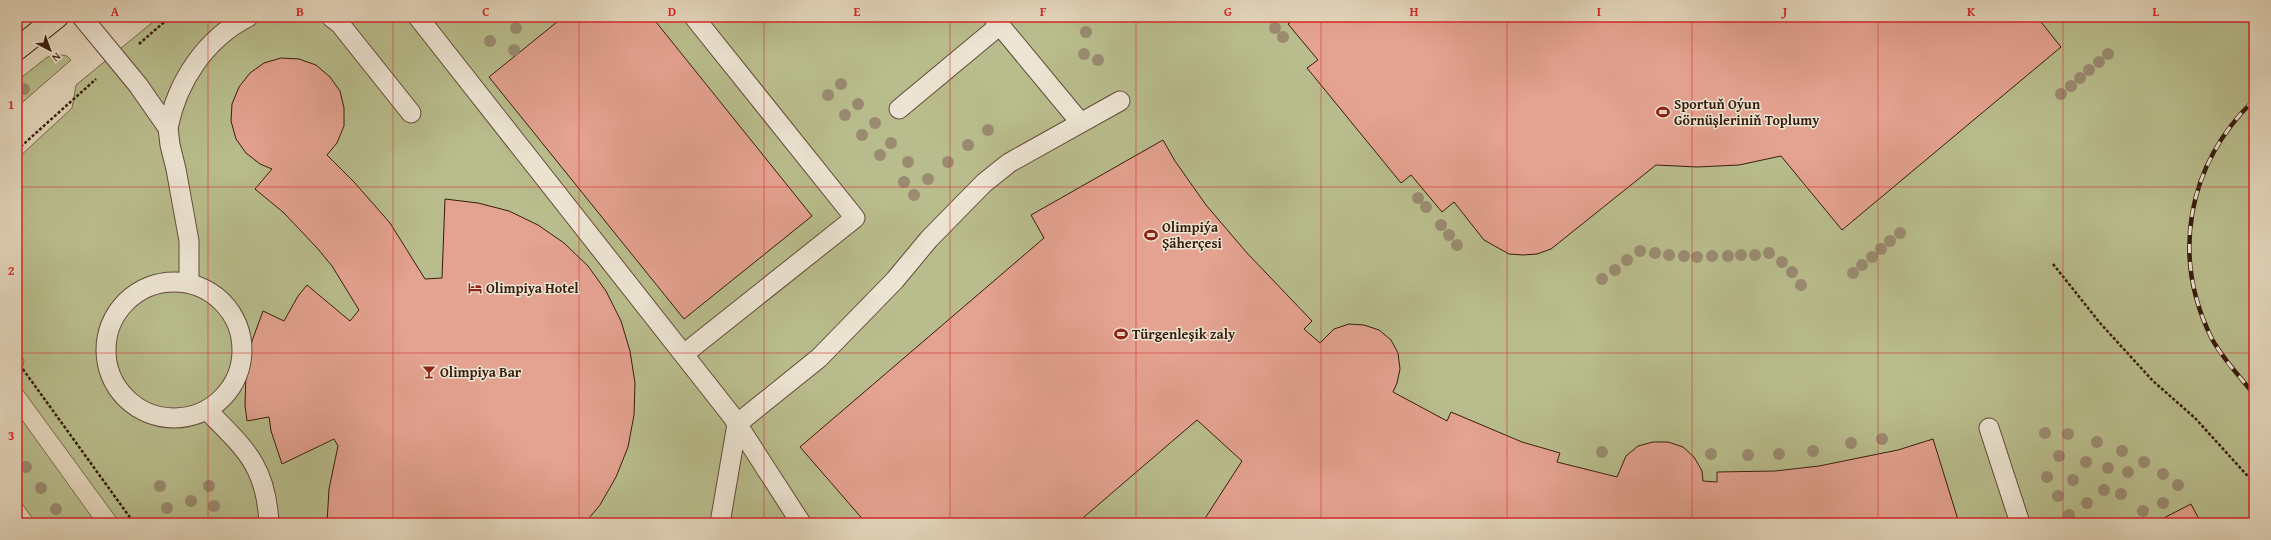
<svg xmlns="http://www.w3.org/2000/svg" width="2271" height="540" font-family="'Gentium Book Plus',serif">
<style>
.green{fill:#b9bd8d;stroke:#786c4c}
.building{fill:#e4a290;stroke:#371c0b}
.lines{fill:none;stroke-linecap:round;stroke-linejoin:round}
.lane-casing{stroke:#624b38;stroke-width:21}
.primary-casing{stroke:#371c0b;stroke-width:24}
.path{stroke:#371c0b;stroke-width:2.5;stroke-dasharray:3 2;stroke-linecap:butt}
.lane{stroke:#ede5d4;stroke-width:19}
.primary{stroke:#e4d7bd;stroke-width:22}
.rail-casing{stroke:#371c0b;stroke-width:4.5}
.rail{stroke:#ede5d4;stroke-width:3;stroke-dasharray:9;stroke-linecap:butt}
.tree{fill:#9a8b71}
.grid{fill:none;stroke:#d62828;stroke-width:1;stroke-opacity:0.55}
.labels{text-anchor:middle;dominant-baseline:central;stroke-width:3;stroke-linejoin:round;paint-order:stroke}
.poi-label{font-size:14px;font-weight:bold;fill:#371c0b;stroke:#ede5d4;text-anchor:start}
.neatline{fill:none;stroke:#d62828;stroke-width:1.5}
.grid-label{font-size:13px;text-anchor:middle;font-weight:bold;fill:#d62828}
</style>
<rect width="100%" height="100%" fill="#e4d7bd"/>
<filter id="stains"><feTurbulence type="fractalNoise" baseFrequency=".005" numOctaves="4"/><feColorMatrix values="0 0 0 0 .2 0 0 0 0 .09 0 0 0 0 .02 0 0 0 .5 -.17"/></filter>
<radialGradient id="worn" r=".72"><stop offset=".6" stop-color="#630" stop-opacity="0"/><stop offset="1" stop-color="#630" stop-opacity=".3"/></radialGradient>
<g class="green">
<path d="M159,17H2254V523H120L19,385L24,360L17,351V159L72,108L76,85Z"/>
<path d="M55,54L67,56L71,60L17,107V81L46,58Z"/>
<path d="M17,413L96,523H36L17,497Z"/>
</g>
<g class="building">
<path d="M552,17H652L812,216L684,319L489,77L557,22Z"/>
<path d="M1297,17H2037L2061,47L1842,230L1781,156L1739,165L1697,167L1656,165L1551,249L1537,254L1523,255L1509,254L1484,240L1454,202L1442,212L1411,175L1401,183L1307,68L1318,60L1288,24Z"/>
<path d="M281,58L299,59L316,65L330,77L340,91L344,108V126L337,143L327,155L354,182L390,223L425,279L442,278L445,199L478,203L509,211L538,225L564,243L588,266L606,291L621,321L630,351L635,383L634,415L628,447L616,477L600,505L585,523H327L329,489L338,446L334,439L282,464L271,431L269,417L247,421L245,405L246,373L252,341L263,311L284,321L298,296L307,285L350,321L359,310L332,266L318,249L284,213L255,189L272,169L260,164L246,153L236,139L231,121L232,104L239,87L250,73L264,63Z"/>
<path d="M1163,140L1175,161L1206,205L1247,253L1312,321L1304,329L1320,343L1334,329L1349,324L1364,325L1379,330L1391,340L1398,353L1400,369L1397,383L1393,392L1447,421L1451,412L1522,442L1560,453L1557,462L1617,477L1626,456L1638,446L1653,442H1668L1683,447L1694,457L1702,471L1703,481L1717,482V472L1775,471L1819,466L1898,450L1933,439L1959,523H1202L1242,461L1197,420L1077,523H866L800,447L1044,238L1031,215Z"/>
<path d="M2191,504L2201,523H2154Z"/>
</g>
<g class="lines">
<g class="lane-casing">
<g id="lane">
<path d="M82,17L138,85L168,128L170,145L176,169L189,241V283"/>
<path d="M331,17L340,24L411,113"/>
<path d="M418,17L732,416L801,523"/>
<path d="M993,17L1080,122"/>
<path d="M899,109L1000,25"/>
<path d="M168,128C177,82 205,39 248,17"/>
<circle cx="174" cy="350" r="68"/>
<path d="M684,354L855,218L694,17"/>
<path d="M207,410C245,449 266,465 269,523"/>
<path d="M1989,428L2020,523"/>
<path d="M720,523L737,424L819,358L895,280L929,239L984,183L1009,163L1120,101"/>
</g>
</g>
<g class="primary-casing">
<path id="primary" d="M17,49L57,17"/>
</g>
<g class="path">
<path d="M139,44L170,17"/>
<path d="M17,150L96,79"/>
<path d="M2053,264L2100,323L2153,381L2195,418L2254,483"/>
<path d="M17,361L134,523"/>
</g>
<use href="#lane" class="lane"/>
<use href="#primary" class="primary"/>
<g class="rail-casing">
<path id="rail" d="M2254,100C2188,164 2170,255 2212,339C2223,359 2240,377 2254,394"/>
</g>
<use href="#rail" class="rail"/>
</g>
<g class="tree">
<circle cx="516" cy="28" r="6"/>
<circle cx="1275" cy="28" r="6"/>
<circle cx="1086" cy="32" r="6"/>
<circle cx="1283" cy="37" r="6"/>
<circle cx="490" cy="41" r="6"/>
<circle cx="514" cy="50" r="6"/>
<circle cx="1084" cy="54" r="6"/>
<circle cx="2108" cy="54" r="6"/>
<circle cx="1098" cy="60" r="6"/>
<circle cx="2099" cy="62" r="6"/>
<circle cx="2089" cy="70" r="6"/>
<circle cx="2080" cy="78" r="6"/>
<circle cx="841" cy="84" r="6"/>
<circle cx="2071" cy="86" r="6"/>
<circle cx="24" cy="89" r="6"/>
<circle cx="2061" cy="94" r="6"/>
<circle cx="828" cy="95" r="6"/>
<circle cx="858" cy="104" r="6"/>
<circle cx="845" cy="115" r="6"/>
<circle cx="875" cy="123" r="6"/>
<circle cx="988" cy="130" r="6"/>
<circle cx="862" cy="135" r="6"/>
<circle cx="891" cy="143" r="6"/>
<circle cx="968" cy="145" r="6"/>
<circle cx="880" cy="155" r="6"/>
<circle cx="908" cy="162" r="6"/>
<circle cx="948" cy="162" r="6"/>
<circle cx="928" cy="179" r="6"/>
<circle cx="904" cy="182" r="6"/>
<circle cx="914" cy="195" r="6"/>
<circle cx="1418" cy="198" r="6"/>
<circle cx="1426" cy="207" r="6"/>
<circle cx="1441" cy="225" r="6"/>
<circle cx="1900" cy="233" r="6"/>
<circle cx="1449" cy="235" r="6"/>
<circle cx="1890" cy="241" r="6"/>
<circle cx="1457" cy="245" r="6"/>
<circle cx="1881" cy="249" r="6"/>
<circle cx="1640" cy="251" r="6"/>
<circle cx="1655" cy="253" r="6"/>
<circle cx="1769" cy="253" r="6"/>
<circle cx="1669" cy="255" r="6"/>
<circle cx="1741" cy="255" r="6"/>
<circle cx="1755" cy="255" r="6"/>
<circle cx="1684" cy="256" r="6"/>
<circle cx="1712" cy="256" r="6"/>
<circle cx="1728" cy="256" r="6"/>
<circle cx="1697" cy="257" r="6"/>
<circle cx="1872" cy="257" r="6"/>
<circle cx="1627" cy="260" r="6"/>
<circle cx="1782" cy="262" r="6"/>
<circle cx="1862" cy="265" r="6"/>
<circle cx="1615" cy="270" r="6"/>
<circle cx="1792" cy="272" r="6"/>
<circle cx="1853" cy="273" r="6"/>
<circle cx="1602" cy="279" r="6"/>
<circle cx="1801" cy="285" r="6"/>
<circle cx="2045" cy="433" r="6"/>
<circle cx="2068" cy="434" r="6"/>
<circle cx="1882" cy="439" r="6"/>
<circle cx="2097" cy="442" r="6"/>
<circle cx="1851" cy="443" r="6"/>
<circle cx="1813" cy="451" r="6"/>
<circle cx="2122" cy="451" r="6"/>
<circle cx="1602" cy="452" r="6"/>
<circle cx="1711" cy="454" r="6"/>
<circle cx="1779" cy="454" r="6"/>
<circle cx="1748" cy="455" r="6"/>
<circle cx="2059" cy="456" r="6"/>
<circle cx="2086" cy="462" r="6"/>
<circle cx="2144" cy="462" r="6"/>
<circle cx="26" cy="467" r="6"/>
<circle cx="2108" cy="468" r="6"/>
<circle cx="2128" cy="472" r="6"/>
<circle cx="2163" cy="474" r="6"/>
<circle cx="2047" cy="477" r="6"/>
<circle cx="2073" cy="480" r="6"/>
<circle cx="2178" cy="485" r="6"/>
<circle cx="160" cy="486" r="6"/>
<circle cx="209" cy="486" r="6"/>
<circle cx="41" cy="488" r="6"/>
<circle cx="2104" cy="490" r="6"/>
<circle cx="2121" cy="494" r="6"/>
<circle cx="2058" cy="496" r="6"/>
<circle cx="191" cy="501" r="6"/>
<circle cx="2087" cy="503" r="6"/>
<circle cx="2163" cy="503" r="6"/>
<circle cx="214" cy="506" r="6"/>
<circle cx="167" cy="508" r="6"/>
<circle cx="56" cy="509" r="6"/>
<circle cx="2143" cy="511" r="6"/>
<circle cx="2069" cy="515" r="6"/>
</g>
<path class="grid" d="M208,17V523M393,17V523M579,17V523M764,17V523M950,17V523M1136,17V523M1321,17V523M1507,17V523M1692,17V523M1878,17V523M2063,17V523M17,187H2254M17,353H2254"/>
<defs>
<g id="stadium-bare" transform="scale(1.08)"><path d="M0-5a6.5 5 0 1 0 0 10a6.5 5 0 1 0 0-10ZM-3.5-1.8h7v3.6h-7Z" fill="#8f2418" stroke="#ede5d4" stroke-width="2.5" paint-order="stroke"/></g>
<g id="hotel-bare" transform="scale(1.08)"><path d="M-6-4.5h1.5V1H6V5H4.5V3h-9V5H-6ZM-4 0a1.8 1.8 0 1 1 3.6 0ZM.5 0V-2.5h3Q6-2.5 6 0Z" fill="#8f2418" stroke="#ede5d4" stroke-width="2.5" paint-order="stroke"/></g>
<g id="bar-bare" transform="scale(1.08)"><path d="M-6-5H6L.8 .8V4.5H3.5V6h-7V4.5H-.8V.8Z" fill="#8f2418" stroke="#ede5d4" stroke-width="2.5" paint-order="stroke"/></g>
</defs>
<g fill-rule="evenodd">
<use href="#stadium-bare" x="1663" y="112"/>
<use href="#stadium-bare" x="1151" y="235"/>
<use href="#hotel-bare" x="475" y="288"/>
<use href="#stadium-bare" x="1121" y="334"/>
<use href="#bar-bare" x="429" y="372"/>
</g>
<g class="labels">
<g class="poi-label">
<text x="1674" y="104">Sportuň Oýun<tspan x="1674" dy="16">Görnüşleriniň Toplumy</tspan></text>
<text x="1162" y="227">Olimpiýa<tspan x="1162" dy="16">Şäherçesi</tspan></text>
<text x="486" y="288">Olimpiya Hotel</text>
<text x="1132" y="334">Türgenleşik zaly</text>
<text x="440" y="372">Olimpiya Bar</text>
</g>
</g>
<rect width="2271" height="540" fill="none" stroke="#e4d7bd" stroke-width="44"/>
<g transform="translate(50 50) rotate(139)" stroke="#ede5d4" stroke-width="3" paint-order="stroke">
<path d="M0-3L7 15L0 10L-7 15Z" fill="#371c0b"/>
<text y="-6" font-size="11" font-weight="bold" text-anchor="middle" fill="#371c0b">N</text>
</g>
<rect x="22" y="22" width="2227" height="496" class="neatline"/>
<g class="grid-label">
<text x="115" y="16">A</text>
<text x="300" y="16">B</text>
<text x="486" y="16">C</text>
<text x="672" y="16">D</text>
<text x="857" y="16">E</text>
<text x="1043" y="16">F</text>
<text x="1228" y="16">G</text>
<text x="1414" y="16">H</text>
<text x="1599" y="16">I</text>
<text x="1785" y="16">J</text>
<text x="1971" y="16">K</text>
<text x="2156" y="16">L</text>
<text x="11" y="109">1</text>
<text x="11" y="275">2</text>
<text x="11" y="440">3</text>
</g>
<rect width="100%" height="100%" filter="url(#stains)"/>
<rect width="100%" height="100%" fill="url(#worn)"/>
</svg>
